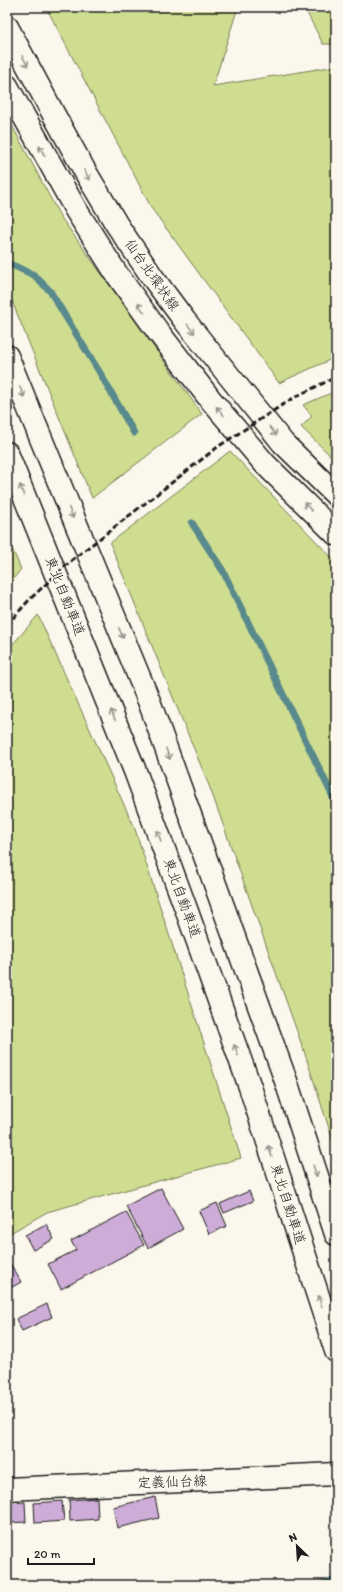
<svg xmlns="http://www.w3.org/2000/svg" width="343" height="1592" font-family="Itim,'Klee One',sans-serif">
<style>
.green{fill:#cfdd90;stroke:#767c56}
.water{fill:#80d1d8;stroke:#58898d}
.lines{fill:none;stroke-linecap:round;stroke-linejoin:round}
.stream{stroke:#58898d;stroke-width:7}
.building{fill:#cdacd7;stroke:#1c1c1c}
.major-casing{stroke:#1c1c1c;stroke-width:25}
.highway-casing{stroke:#1c1c1c;stroke-width:25}
.major{stroke:#fbf7ec;stroke-width:22}
.highway{stroke:#fbf7ec;stroke-width:22}
.rail{stroke:#1c1c1c;stroke-width:3;stroke-dasharray:6 3;stroke-linecap:butt}
.oneway{stroke:#97948e}
.labels{text-anchor:middle;dominant-baseline:central;stroke-width:4;stroke-linejoin:round;paint-order:stroke}
.street-label{font-size:14px;fill:#1c1c1c;stroke:#fbf7ec}
</style>
<rect width="100%" height="100%" fill="#fbf7ec"/>
<filter id="ink" filterUnits="userSpaceOnUse"><feTurbulence type="fractalNoise" baseFrequency=".025" numOctaves="2"/><feDisplacementMap in="SourceGraphic" scale="8" xChannelSelector="R" yChannelSelector="G"/><feConvolveMatrix kernelMatrix="1 2 1 2 8 2 1 2 1" color-interpolation-filters="sRGB"/></filter>
<g filter="url(#ink)">
<g class="green">
<path d="M46,7H238L213,86L336,66V357L279,383L152,209Z"/>
<path d="M304,7H336V44H323Z"/>
<path d="M7,116L60,216L202,414L92,498L7,289Z"/>
<path d="M336,391V461L301,427L312,416L303,405Z"/>
<path d="M230,451L336,562V1150L304,1051L210,788L110,543Z"/>
<path d="M7,537L21,569L7,587Z"/>
<path d="M38,615L135,829L241,1158L47,1212L7,1235V651Z"/>
</g>
<path class="water" d="M336,1577V1585H310Z"/>
<g class="lines">
<g class="stream">
<path d="M12,265L34,275L50,291L100,373L134,433"/>
<path d="M192,523L223,571L336,803"/>
</g>
</g>
<g class="building">
<path d="M161,1188L183,1229L148,1248L126,1206Z"/>
<path d="M249,1191L253,1201L224,1213L220,1204Z"/>
<path d="M217,1203L227,1226L209,1234L199,1211Z"/>
<path d="M126,1212L144,1245L61,1289L48,1264L76,1250L71,1241Z"/>
<path d="M46,1224L54,1239L33,1250L25,1235Z"/>
<path d="M10,1263L21,1282L7,1290V1265Z"/>
<path d="M47,1304L52,1317L22,1331L16,1319Z"/>
<path d="M155,1497L159,1518L117,1528L113,1507Z"/>
<path d="M97,1498L98,1519L70,1521L69,1500Z"/>
<path d="M62,1501L64,1521L35,1523L34,1503Z"/>
<path d="M25,1502L26,1522L7,1523V1503Z"/>
</g>
<g class="lines">
<g class="major-casing">
<g id="major">
<path d="M7,27L54,115L86,173L117,225L153,278L185,321L283,443L336,495"/>
<path d="M7,86L76,210L116,273L159,333L210,399L265,464L336,534"/>
<path d="M7,1489L336,1474"/>
</g>
</g>
<g class="highway-casing">
<g id="highway">
<path d="M7,356L149,701L286,1081L336,1234"/>
<path d="M7,453L135,771L185,906L250,1087L336,1351"/>
</g>
</g>
<use href="#major" class="major"/>
<use href="#highway" class="highway"/>
<path class="rail" d="M7,625L30,599L72,560L219,446L293,398L336,377"/>
</g>
<defs><path id="oneway-shaft" d="M-6 0H5M1.5-3L5.5 0L1.5 3" fill="none" stroke-width="1.6" stroke-linecap="round" stroke-linejoin="round"/></defs>
<g class="oneway">
<use href="#oneway-shaft" transform="translate(25 61) rotate(62)"/>
<use href="#oneway-shaft" transform="translate(42 151) rotate(-119)"/>
<use href="#oneway-shaft" transform="translate(87 175) rotate(60)"/>
<use href="#oneway-shaft" transform="translate(141 308) rotate(-125)"/>
<use href="#oneway-shaft" transform="translate(191 329) rotate(51)"/>
<use href="#oneway-shaft" transform="translate(22 392) rotate(68)"/>
<use href="#oneway-shaft" transform="translate(220 411) rotate(-130)"/>
<use href="#oneway-shaft" transform="translate(273 431) rotate(51)"/>
<use href="#oneway-shaft" transform="translate(22 490) rotate(-112)"/>
<use href="#oneway-shaft" transform="translate(308 507) rotate(-135)"/>
<use href="#oneway-shaft" transform="translate(71 513) rotate(68)"/>
<use href="#oneway-shaft" transform="translate(121 633) rotate(67)"/>
<use href="#oneway-shaft" transform="translate(113 715) rotate(-112)"/>
<use href="#oneway-shaft" transform="translate(168 754) rotate(70)"/>
<use href="#oneway-shaft" transform="translate(159 836) rotate(-110)"/>
<use href="#oneway-shaft" transform="translate(236 1050) rotate(-110)"/>
<use href="#oneway-shaft" transform="translate(270 1151) rotate(-108)"/>
<use href="#oneway-shaft" transform="translate(315 1171) rotate(72)"/>
<use href="#oneway-shaft" transform="translate(320 1301) rotate(-108)"/>
</g>
</g>
<g class="labels">
<g class="street-label">
<text transform="translate(152 275) rotate(55)">仙台北環状線</text>
<text transform="translate(65 596) rotate(68)">東北自動車道</text>
<text transform="translate(182 898) rotate(70)">東北自動車道</text>
<text transform="translate(288 1204) rotate(72)">東北自動車道</text>
<text transform="translate(172 1482) rotate(-2)">定義仙台線</text>
</g>
</g>
<rect width="343" height="1592" fill="none" stroke="#fbf7ec" stroke-width="24"/>
<rect x="12" y="12" width="319" height="1568" fill="none" stroke="#1c1c1c" stroke-width="1.5" filter="url(#ink)"/>
<g transform="translate(297 1546) rotate(335)" stroke="#fbf7ec" stroke-width="3" paint-order="stroke">
<path d="M0-3L7 15L0 10L-7 15Z" fill="#1c1c1c"/>
<text y="-6" font-size="11" font-weight="bold" text-anchor="middle" fill="#1c1c1c">N</text>
</g>
<path d="M28 1558v6h66v-6" fill="none" stroke="#1c1c1c" stroke-width="2"/>
<text x="34" y="1558" font-size="12" fill="#1c1c1c" stroke="#fbf7ec" stroke-width="3" paint-order="stroke">20 m</text>
</svg>
